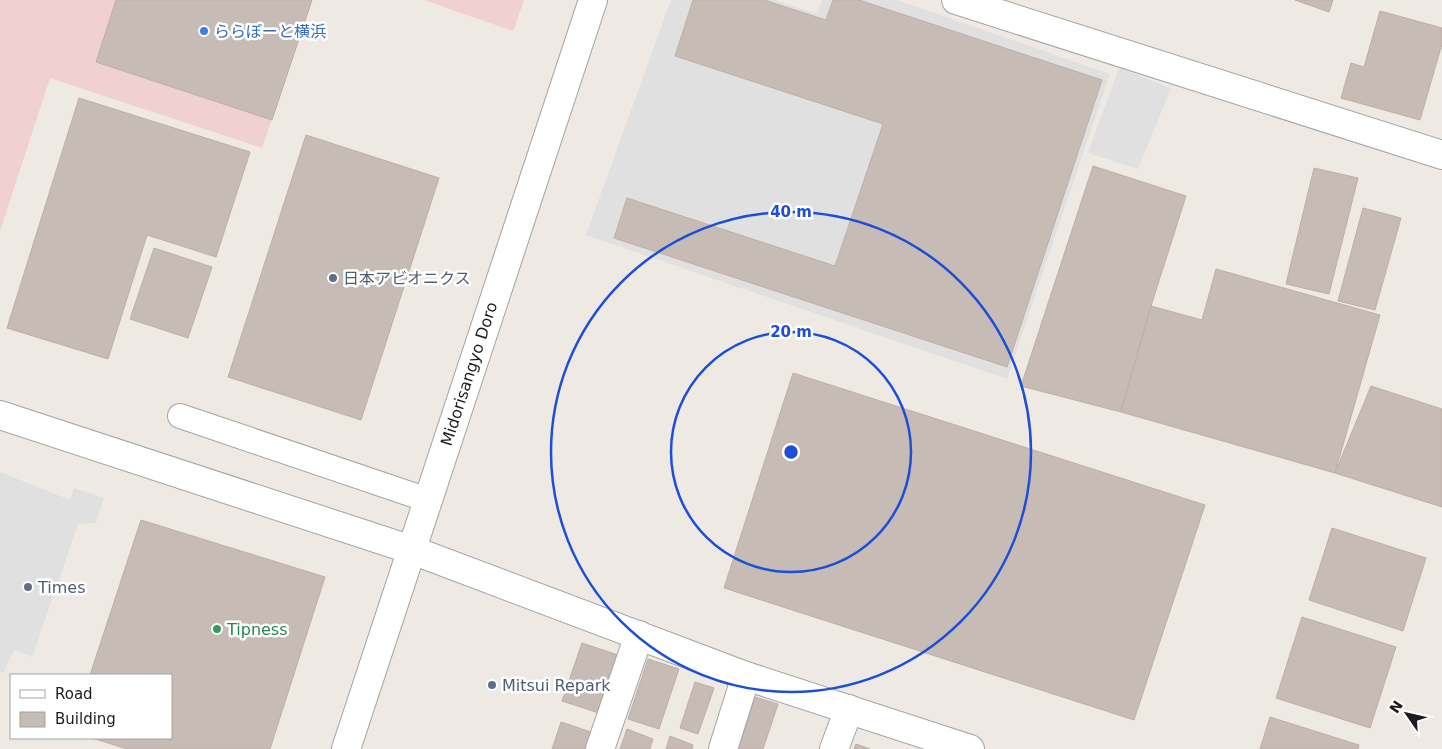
<svg xmlns="http://www.w3.org/2000/svg" width="1442" height="749" font-family="'DejaVu Sans','Noto Sans JP',sans-serif">
<style>
.commercial{fill:#f0d0d1}
.parking{fill:#e0e0e0}
.building{fill:#c6bbb5;stroke:#c0aea4}
.lines{fill:none;stroke-linecap:round;stroke-linejoin:round}
.service-casing{stroke:#a3a3a3;stroke-width:26}
.minor-casing{stroke:#a3a3a3;stroke-width:30}
.tertiary-casing{stroke:#a3a3a3;stroke-width:30}
.service{stroke:#fff;stroke-width:24}
.minor{stroke:#fff;stroke-width:28}
.tertiary{stroke:#fff;stroke-width:28}
.ring{fill:none;stroke:#1d4ed8;stroke-width:2.5}
.shop-dot{fill:#3f7fe0;stroke:#fff;stroke-width:2}
.service-dot{fill:#5c6f8a;stroke:#fff;stroke-width:2}
.leisure-dot{fill:#2e9e5b;stroke:#fff;stroke-width:2}
.labels{text-anchor:middle;dominant-baseline:central;stroke-width:5;stroke-linejoin:round;paint-order:stroke}
.shop-label{font-size:16px;fill:#366cbe;stroke:#fff;text-anchor:start}
.service-label{font-size:16px;fill:#4e5e75;stroke:#fff;text-anchor:start}
.street-label{font-size:16px;fill:#1c1c1c;stroke:#fff}
.leisure-label{font-size:16px;fill:#27864d;stroke:#fff;text-anchor:start}
.centre{fill:#1d4ed8;stroke:#fff;stroke-width:2.5}
.ring-label{font-size:15px;text-anchor:middle;font-weight:bold;fill:#1d4ed8;stroke:#fff;stroke-width:5;stroke-linejoin:round;paint-order:stroke}
</style>
<rect width="100%" height="100%" fill="#eee9e2"/>
<g class="commercial">
<path d="M0,0H312L262,148L50,78L0,231Z"/>
<path d="M424,0H524L513,31Z"/>
</g>
<g class="parking">
<path d="M671,0H775L817,14L822,0H897L1110,74L1007,379L586,235Z"/>
<path d="M1119,68L1171,88L1138,169L1088,153Z"/>
<path d="M0,472L70,500L74,488L104,498L96,523L78,524L32,657L14,650L3,673L0,672Z"/>
</g>
<g class="building">
<path d="M116,0H312L272,120L96,62Z"/>
<path d="M693,0H764L826,20L833,0H859L1102,80L1007,367L614,238L627,198L835,266L883,124L675,56Z"/>
<path d="M1295,0H1333L1329,12Z"/>
<path d="M1380,11L1442,28V44L1420,120L1341,98L1351,63L1364,67Z"/>
<path d="M79,98L250,152L216,257L147,235L108,359L7,328Z"/>
<path d="M306,135L439,178L361,420L228,377Z"/>
<path d="M1093,166L1186,196L1151,306L1121,412L1021,386Z"/>
<path d="M1314,168L1358,178L1329,294L1286,284Z"/>
<path d="M1363,208L1401,218L1375,310L1338,301Z"/>
<path d="M154,248L212,267L188,338L130,319Z"/>
<path d="M1216,269L1380,315L1335,473L1121,412L1151,306L1202,320Z"/>
<path d="M793,373L1205,505L1134,720L724,588Z"/>
<path d="M1371,386L1442,409V507L1335,473Z"/>
<path d="M141,520L325,577L270,749H127L92,738H171V675H90Z"/>
<path d="M1332,528L1426,558L1403,631L1309,600Z"/>
<path d="M1302,617L1396,647L1370,728L1276,698Z"/>
<path d="M582,643L621,656L602,714L562,701Z"/>
<path d="M648,659L679,669L659,729L628,719Z"/>
<path d="M695,682L714,688L698,734L680,728Z"/>
<path d="M755,697L778,704L763,749H738Z"/>
<path d="M1270,717L1359,745L1358,749H1260Z"/>
<path d="M561,722L591,732L586,749H552Z"/>
<path d="M627,729L653,739L650,749H620Z"/>
<path d="M670,736L693,745L692,749H666Z"/>
<path d="M856,744L870,749H854Z"/>
</g>
<g class="lines">
<g class="service-casing">
<path id="service" d="M180,416L428,500"/>
</g>
<g class="minor-casing">
<g id="minor">
<path d="M956,0L1442,155"/>
<path d="M0,415L412,550L746,676L970,749"/>
<path d="M600,749L639,635"/>
<path d="M723,749L746,676"/>
<path d="M834,749L849,709"/>
</g>
</g>
<g class="tertiary-casing">
<path id="tertiary" d="M346,749L593,0"/>
</g>
<use href="#service" class="service"/>
<use href="#minor" class="minor"/>
<use href="#tertiary" class="tertiary"/>
</g>
<g class="ring">
<circle cx="791" cy="452" r="120"/>
<circle cx="791" cy="452" r="240"/>
</g>
<circle class="shop-dot" cx="204" cy="31" r="5"/>
<g class="service-dot">
<circle cx="333" cy="278" r="5"/>
<circle cx="28" cy="587" r="5"/>
<circle cx="492" cy="685" r="5"/>
</g>
<circle class="leisure-dot" cx="217" cy="629" r="5"/>
<g class="labels">
<g class="shop-label">
<text x="214" y="31">ららぽーと横浜</text>
</g>
<g class="service-label">
<text x="343" y="278">日本アビオニクス</text>
<text x="38" y="587">Times</text>
<text x="502" y="685">Mitsui Repark</text>
</g>
<g class="street-label">
<text transform="translate(469 374) rotate(-72)">Midorisangyo Doro</text>
</g>
<g class="leisure-label">
<text x="227" y="629">Tipness</text>
</g>
</g>
<circle cx="791" cy="452" r="8" class="centre"/>
<g class="ring-label">
<text x="791" y="217">40 m</text>
<text x="791" y="337">20 m</text>
</g>
<rect x="10" y="674" width="162" height="65" fill="#ffffff" stroke="#a4a4a4"/>
<rect x="20" y="690" width="25" height="8" fill="#ffffff" stroke="#a4a4a4"/>
<text x="55" y="699" font-size="15" fill="#1c1c1c">Road</text>
<rect x="20" y="712" width="25" height="15" fill="#c6bbb5" stroke="#a4a4a4"/>
<text x="55" y="724" font-size="15" fill="#1c1c1c">Building</text>
<g transform="translate(1407 714) rotate(304)" stroke="#ffffff" stroke-width="4" paint-order="stroke">
<path d="M0-4L9 19L0 12L-9 19Z" fill="#1c1c1c"/>
<text y="-8" font-size="14" font-weight="bold" text-anchor="middle" fill="#1c1c1c">N</text>
</g>
</svg>
